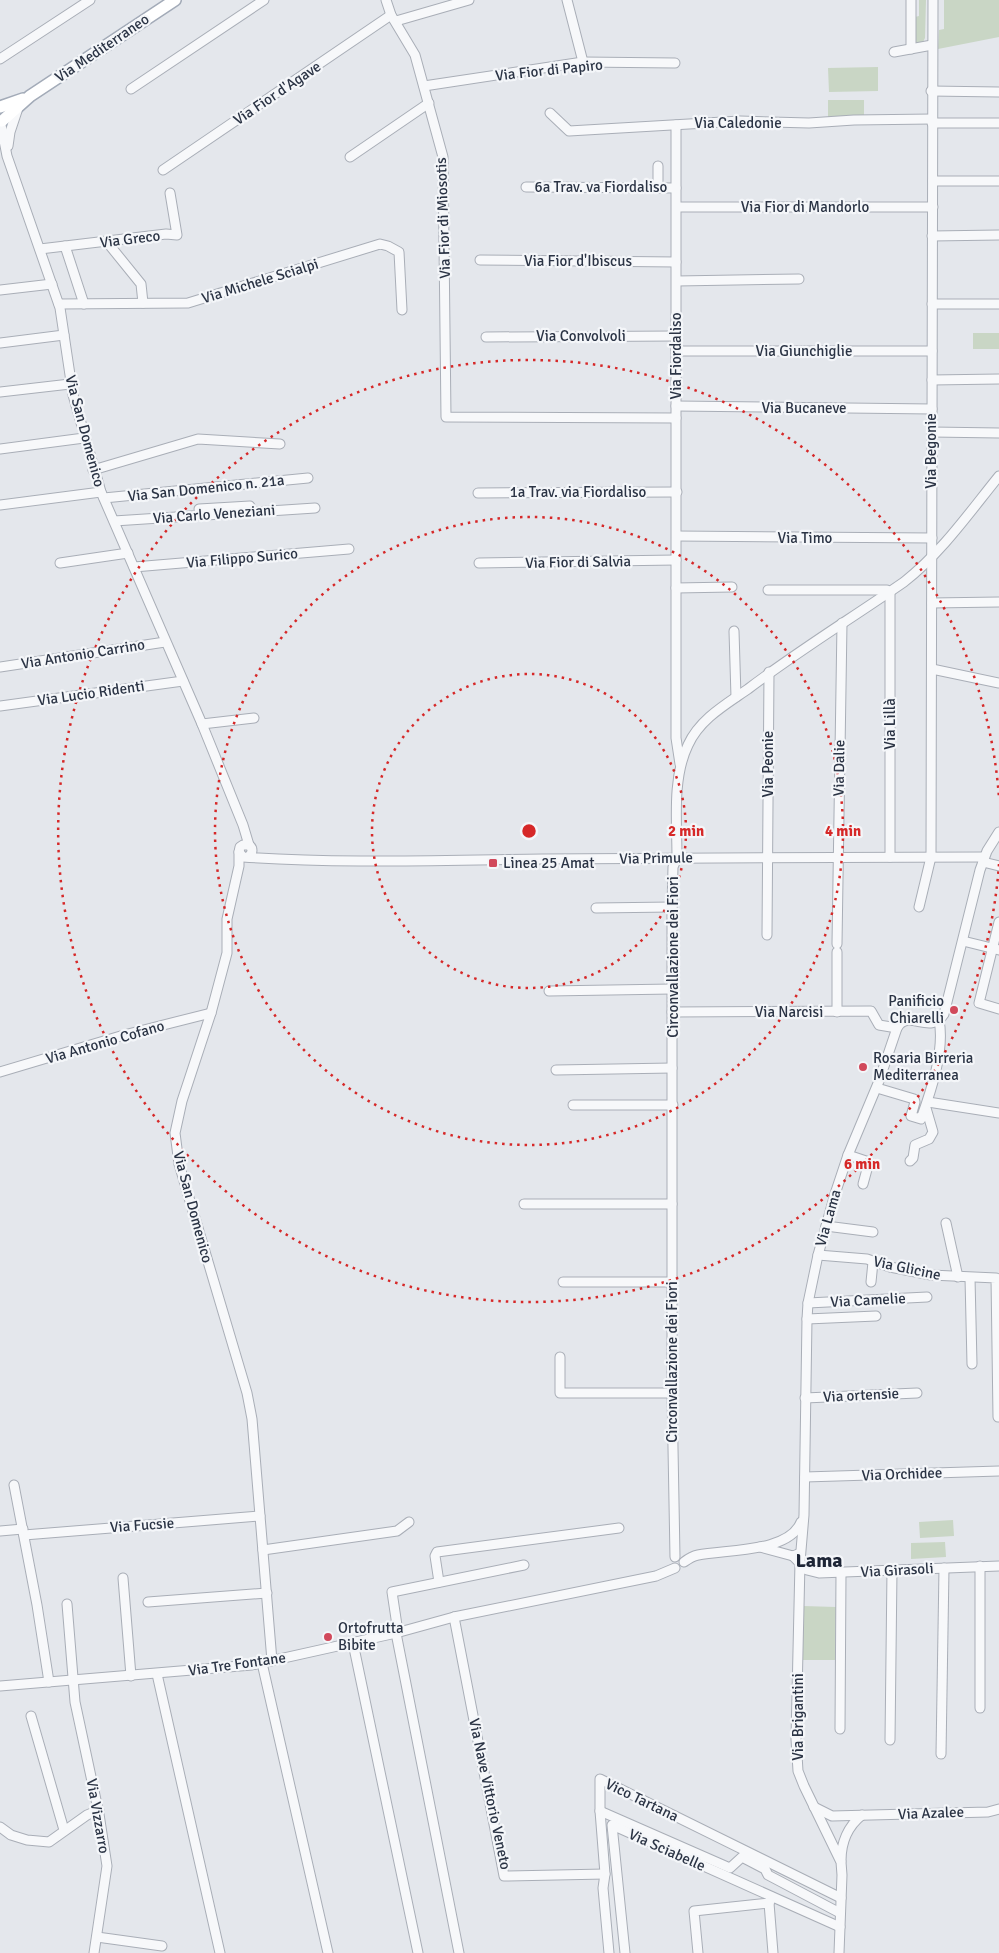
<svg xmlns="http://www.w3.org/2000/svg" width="999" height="1953" font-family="Signika,sans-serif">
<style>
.green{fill:#c9d6c5}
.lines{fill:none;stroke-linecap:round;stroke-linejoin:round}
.minor-casing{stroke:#a9aeb7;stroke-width:11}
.major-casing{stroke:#a3abb8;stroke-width:14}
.minor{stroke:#f7f8fa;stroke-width:9}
.major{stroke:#fff;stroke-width:11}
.ring{fill:none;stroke:#d62828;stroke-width:2.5;stroke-dasharray:2.5 5}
.poi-dot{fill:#d1495b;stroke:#f4f6f9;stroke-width:2}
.labels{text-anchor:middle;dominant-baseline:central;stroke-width:4.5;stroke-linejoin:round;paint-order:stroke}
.street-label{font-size:15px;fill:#2b3445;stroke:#f4f6f9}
.poi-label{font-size:15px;fill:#2b3445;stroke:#f4f6f9;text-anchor:start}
.district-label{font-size:20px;font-weight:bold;fill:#1d2536;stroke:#f4f6f9}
.centre{fill:#d62828;stroke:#f4f6f9;stroke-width:2.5}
.ring-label{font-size:15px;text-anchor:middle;font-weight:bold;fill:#d62828;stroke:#f4f6f9;stroke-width:4.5;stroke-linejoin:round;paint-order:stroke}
</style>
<rect width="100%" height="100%" fill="#e4e7ec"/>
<g class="green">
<path d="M919,0H926L925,38L923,42L914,43L915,17L919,16Z"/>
<path d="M944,0H999V37L938,49L939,30L944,29Z"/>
<path d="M878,67V91L829,92L828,68Z"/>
<path d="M828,100H864V116L828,117Z"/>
<rect x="973" y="333" width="26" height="16"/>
<path d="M953,1520L954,1536L920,1538L919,1522Z"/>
<path d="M945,1542L946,1557L911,1559V1543Z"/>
<path d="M803,1606L836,1607L835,1660H803Z"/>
</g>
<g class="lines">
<g class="minor-casing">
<g id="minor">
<path d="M386,0L391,15L415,55L443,157L446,417L676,418"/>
<path d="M567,0L583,62"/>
<path d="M396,21L469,0"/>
<path d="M911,49V0"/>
<path d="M894,52L932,45"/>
<path d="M0,59L90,0"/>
<path d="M424,86L583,62L675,63"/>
<path d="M131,89L264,0"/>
<path d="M931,91L999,92"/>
<path d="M550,113L569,131L740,121L809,123L854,120L932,119"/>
<path d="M932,123H999"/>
<path d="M1,125L7,156L60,308L73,395L101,492L202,724L243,825L249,845"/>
<path d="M676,125V738L680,764"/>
<path d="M8,146L10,132L18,108"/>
<path d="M350,157L429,103"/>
<path d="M163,170L391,15"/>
<path d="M933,181H999"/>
<path d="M526,187L676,188"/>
<path d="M658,188V166"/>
<path d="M677,207H933"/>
<path d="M932,236L999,235"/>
<path d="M107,242L141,284L143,303"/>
<path d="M65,246L84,304"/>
<path d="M40,249L166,234L177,235L170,193"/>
<path d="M480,260L676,262"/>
<path d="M677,281L799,279"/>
<path d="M0,290L52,284"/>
<path d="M59,304L188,303L380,244L388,246L399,252L402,310"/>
<path d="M932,304H999"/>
<path d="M486,337L676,336"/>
<path d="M0,343L64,335"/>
<path d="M676,351H932"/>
<path d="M932,380L999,379"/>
<path d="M0,392L70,384"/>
<path d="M676,406L932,409"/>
<path d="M932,432L999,433"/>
<path d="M0,449L84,438"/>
<path d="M93,470L198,439L280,444"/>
<path d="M478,493L677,492"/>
<path d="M104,498L308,478"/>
<path d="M0,505L101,492"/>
<path d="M199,509L250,506"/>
<path d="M114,521L315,508"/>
<path d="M677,536L932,538"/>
<path d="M60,563L128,553"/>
<path d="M479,563L676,560"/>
<path d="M134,567L349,549"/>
<path d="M676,588L732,587"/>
<path d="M768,590H887L890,592V857"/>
<path d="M932,603L999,602"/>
<path d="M734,631L736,697"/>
<path d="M0,667L165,642"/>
<path d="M932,669L999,683"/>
<path d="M0,706L183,681"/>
<path d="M202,724L254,718"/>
<path d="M239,852V866L227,919V953L211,1013L182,1101L175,1133L179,1164L247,1393L252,1419L272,1661"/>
<path d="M249,856C253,853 253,848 249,845H243L240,847L239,852L243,857C342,864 443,860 542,859C689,858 837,857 984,857"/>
<path d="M983,862L999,866"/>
<path d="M919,907L931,857L933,0"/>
<path d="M596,908L672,907"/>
<path d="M999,922L979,1003L999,1009"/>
<path d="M767,935L769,672"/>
<path d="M963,941L999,950"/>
<path d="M837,944L842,623"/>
<path d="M837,952V1012"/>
<path d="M549,991L672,989"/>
<path d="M672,1012L871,1011L879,1025L897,1028"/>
<path d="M556,1070L672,1068"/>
<path d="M0,1072L124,1035L211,1013"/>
<path d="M877,1088L914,1099L915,1102L911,1116L921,1119C931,1091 945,1050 939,1020"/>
<path d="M928,1102L999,1113"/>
<path d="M573,1105H673"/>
<path d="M848,1155L869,1162L863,1184"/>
<path d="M910,1161L913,1158L915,1145L929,1139L933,1132L926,1108"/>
<path d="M524,1204H672"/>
<path d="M946,1223L958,1277"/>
<path d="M826,1226L873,1232"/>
<path d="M818,1255L867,1259L890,1267L931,1275L996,1278L998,1417"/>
<path d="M970,1278L972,1364"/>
<path d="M563,1282H672"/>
<path d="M871,1282L873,1262"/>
<path d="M808,1303L927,1297"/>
<path d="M807,1319L876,1316"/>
<path d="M560,1357V1393H672"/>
<path d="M805,1398L917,1393"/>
<path d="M805,1477L999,1471"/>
<path d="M14,1485L37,1605L49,1682"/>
<path d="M0,1531L23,1529"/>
<path d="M24,1535L260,1516"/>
<path d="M760,1547L793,1556L798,1554"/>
<path d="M263,1550L397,1531L409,1522"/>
<path d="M793,1556L807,1570L819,1573L999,1566"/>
<path d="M675,1557L672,1393V907L673,867L677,858C677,822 672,778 688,745C700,719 725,705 748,689C798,651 852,618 904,582C942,552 969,513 999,476"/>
<path d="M684,1562C688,1559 693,1556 698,1555C726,1549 789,1553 801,1522"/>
<path d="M123,1578L131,1676"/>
<path d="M439,1582L435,1556L437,1552L619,1528"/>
<path d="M148,1602L267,1593"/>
<path d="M67,1604L75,1702L99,1814L107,1866L94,1953"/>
<path d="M454,1617L504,1876L605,1874"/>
<path d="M398,1632L392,1592L524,1565"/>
<path d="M396,1633L459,1953"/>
<path d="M353,1643L418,1953"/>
<path d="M262,1663L328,1953"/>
<path d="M157,1674L220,1953"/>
<path d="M0,1686L252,1665L396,1633L454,1617L656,1576L675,1568"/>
<path d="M980,1708V1566"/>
<path d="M31,1716L64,1830"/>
<path d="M840,1729L841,1573"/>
<path d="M890,1740L892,1570"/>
<path d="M941,1754L944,1568"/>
<path d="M814,1807L832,1816L988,1812L999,1809"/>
<path d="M600,1811L730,1868L742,1857L765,1869L768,1875L840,1913"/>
<path d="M0,1827L11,1835L27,1840L49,1842L87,1815L99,1810"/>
<path d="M841,1861C841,1843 848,1826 862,1815"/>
<path d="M769,1903L773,1953"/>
<path d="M97,1937L162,1946"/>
<path d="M609,1953L603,1888L605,1874L600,1811V1779L841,1898"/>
<path d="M625,1953L612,1825L840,1927"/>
<path d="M698,1953L694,1911L769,1903L772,1897"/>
<path d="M839,1953L842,1875L841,1862L804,1786L798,1771L796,1739L800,1562L804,1515L807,1319L808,1303L818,1255L835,1194L848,1155L879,1081L897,1028C908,1008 930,1036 944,1014L980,870L987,851L999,832"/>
</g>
</g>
<g class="major-casing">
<g id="major">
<path d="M0,107L23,99"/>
<path d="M2,121L30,96L175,0"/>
</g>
</g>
<use href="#minor" class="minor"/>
<use href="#major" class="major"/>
</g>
<g class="ring">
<circle cx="529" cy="831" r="157"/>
<circle cx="529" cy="831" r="314"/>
<path d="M999 864A471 471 0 1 1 999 798"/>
</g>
<g class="poi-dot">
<rect x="488" y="858" width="10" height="10" rx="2.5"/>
<circle cx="954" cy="1010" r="5"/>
<circle cx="863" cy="1067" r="5"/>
<circle cx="328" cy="1637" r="5"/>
</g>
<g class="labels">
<g class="street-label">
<text transform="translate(102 48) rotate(-34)">Via Mediterraneo</text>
<text transform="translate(549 70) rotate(-6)">Via Fior di Papiro</text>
<text transform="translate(277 93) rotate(-34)">Via Fior d'Agave</text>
<text x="738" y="123">Via Caledonie</text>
<text x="601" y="187">6a Trav. va Fiordaliso</text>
<text x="805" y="207">Via Fior di Mandorlo</text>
<text transform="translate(443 218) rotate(-92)">Via Fior di Miosotis</text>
<text transform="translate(130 239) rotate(-7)">Via Greco</text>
<text x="578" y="261">Via Fior d'Ibiscus</text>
<text transform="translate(260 281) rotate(-17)">Via Michele Scialpi</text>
<text x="581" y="336">Via Convolvoli</text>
<text x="804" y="351">Via Giunchiglie</text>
<text transform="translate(676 356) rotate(-90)">Via Fiordaliso</text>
<text x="804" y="408">Via Bucaneve</text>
<text transform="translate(85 431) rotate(75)">Via San Domenico</text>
<text transform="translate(931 451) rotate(-90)">Via Begonie</text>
<text transform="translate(206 488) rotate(-6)">Via San Domenico n. 21a</text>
<text x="578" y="492">1a Trav. via Fiordaliso</text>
<text transform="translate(214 514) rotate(-4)">Via Carlo Veneziani</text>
<text x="805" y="538">Via Timo</text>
<text transform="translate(242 558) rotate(-5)">Via Filippo Surico</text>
<text transform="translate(578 562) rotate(-1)">Via Fior di Salvia</text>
<text transform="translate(83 654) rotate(-9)">Via Antonio Carrino</text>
<text transform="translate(91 693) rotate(-8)">Via Lucio Ridenti</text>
<text transform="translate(890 724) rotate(-90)">Via Lillà</text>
<text transform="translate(768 764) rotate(-90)">Via Peonie</text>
<text transform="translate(839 768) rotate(-89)">Via Dalie</text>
<text transform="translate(656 858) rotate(-1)">Via Primule</text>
<text transform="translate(673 957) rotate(-90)">Circonvallazione dei Fiori</text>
<text x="789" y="1012">Via Narcisi</text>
<text transform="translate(105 1042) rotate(-16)">Via Antonio Cofano</text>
<text transform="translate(193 1207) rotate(75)">Via San Domenico</text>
<text transform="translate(828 1218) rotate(-74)">Via Lama</text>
<text transform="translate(907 1268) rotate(12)">Via Glicine</text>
<text transform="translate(868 1300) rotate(-3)">Via Camelie</text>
<text transform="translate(672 1362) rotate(-90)">Circonvallazione dei Fiori</text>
<text transform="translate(861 1395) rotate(-3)">Via ortensie</text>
<text transform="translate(902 1474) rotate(-2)">Via Orchidee</text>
<text transform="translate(142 1525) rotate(-4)">Via Fucsie</text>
<text transform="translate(897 1570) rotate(-3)">Via Girasoli</text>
<text transform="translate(237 1664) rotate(-8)">Via Tre Fontane</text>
<text transform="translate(798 1717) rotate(-90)">Via Brigantini</text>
<text transform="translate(490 1794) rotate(78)">Via Nave Vittorio Veneto</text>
<text transform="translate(642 1800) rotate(26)">Vico Tartana</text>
<text transform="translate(931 1813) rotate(-2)">Via Azalee</text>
<text transform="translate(98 1816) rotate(80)">Via Vizzarro</text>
<text transform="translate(667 1850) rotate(24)">Via Sciabelle</text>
</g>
<g class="poi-label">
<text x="503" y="863">Linea 25 Amat</text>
<text x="944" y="1001" text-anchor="end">Panificio<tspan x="944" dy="17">Chiarelli</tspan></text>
<text x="873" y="1058">Rosaria Birreria<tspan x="873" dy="17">Mediterranea</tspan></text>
<text x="338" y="1628">Ortofrutta<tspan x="338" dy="17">Bibite</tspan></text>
</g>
<g class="district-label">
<text x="819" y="1560">Lama</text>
</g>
</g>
<circle cx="529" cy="831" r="8" class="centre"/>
<g class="ring-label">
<text x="686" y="836">2 min</text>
<text x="843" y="836">4 min</text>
<text x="862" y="1169">6 min</text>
</g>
</svg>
